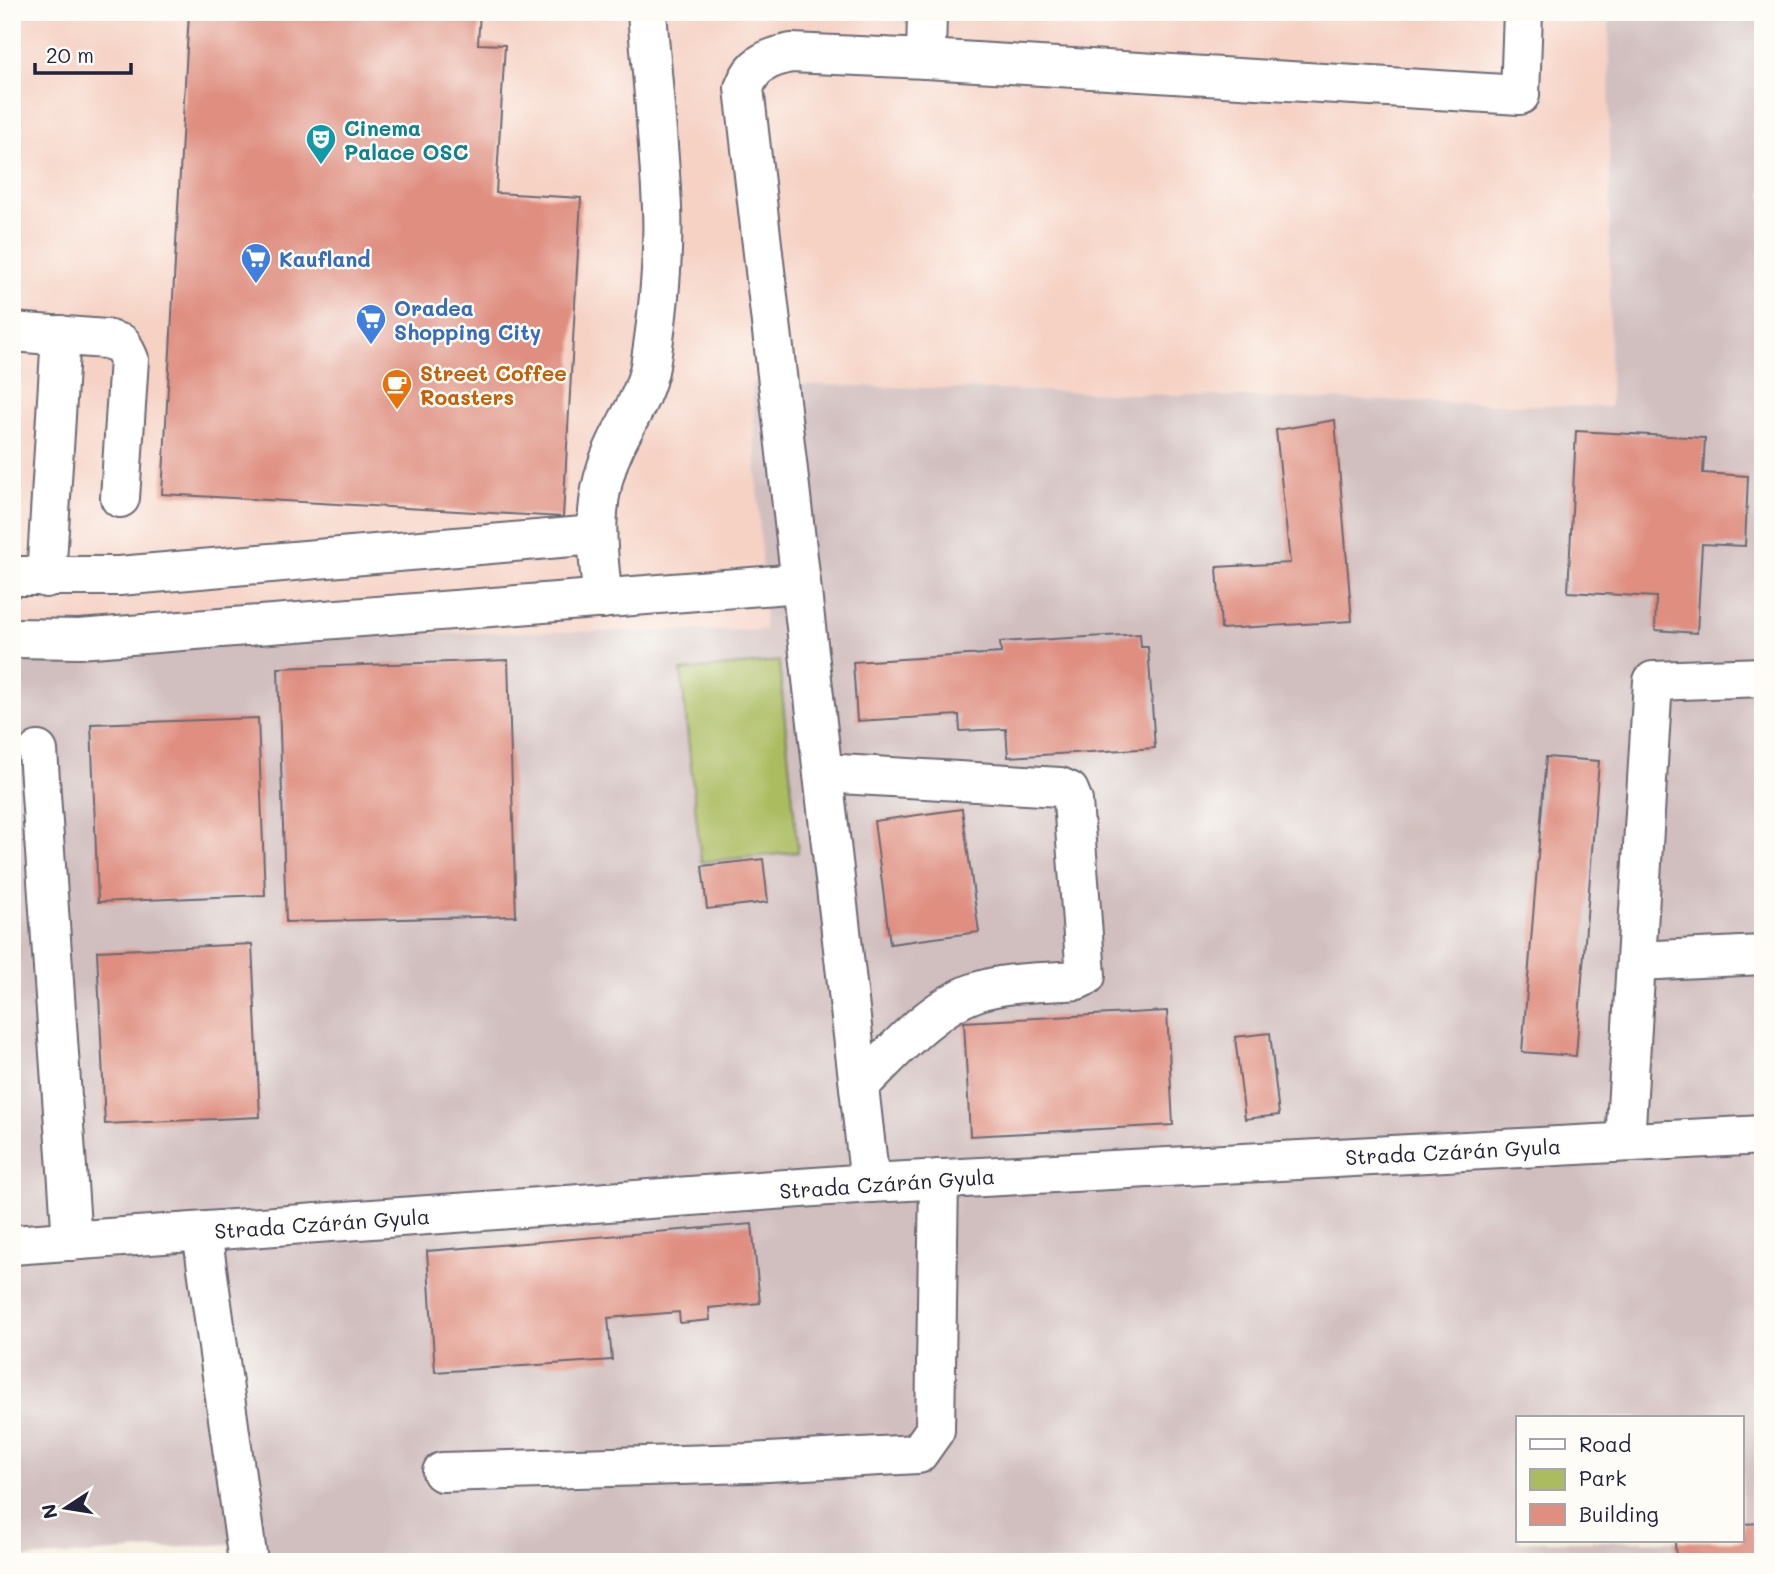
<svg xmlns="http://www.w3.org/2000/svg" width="1775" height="1574" font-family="Mali,sans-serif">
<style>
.built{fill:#f6d2c5}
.industrial{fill:#d1bfbf;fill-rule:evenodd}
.green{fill:#abbc60;stroke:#666f4e;stroke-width:2}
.building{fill:#df8e80}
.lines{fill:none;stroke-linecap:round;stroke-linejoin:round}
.minor-casing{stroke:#6c6973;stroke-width:42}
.minor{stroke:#fff;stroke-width:38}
.labels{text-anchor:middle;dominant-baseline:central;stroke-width:5;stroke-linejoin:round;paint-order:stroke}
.culture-label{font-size:21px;font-weight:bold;fill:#0d838f;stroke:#fdfcf7;text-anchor:start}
.shop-label{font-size:21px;font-weight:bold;fill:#366cbe;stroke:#fdfcf7;text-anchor:start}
.food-label{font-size:21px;font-weight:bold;fill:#c56008;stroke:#fdfcf7;text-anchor:start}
.street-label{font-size:21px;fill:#22223b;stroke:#fdfcf7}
</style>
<rect width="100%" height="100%" fill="#fdfcf7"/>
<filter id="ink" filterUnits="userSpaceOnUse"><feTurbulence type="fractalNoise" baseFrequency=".0143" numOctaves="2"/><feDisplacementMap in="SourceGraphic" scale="14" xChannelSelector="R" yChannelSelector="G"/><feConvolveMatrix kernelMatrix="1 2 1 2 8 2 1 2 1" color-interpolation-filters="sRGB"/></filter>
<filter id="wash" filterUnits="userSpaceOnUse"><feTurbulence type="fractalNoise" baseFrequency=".00686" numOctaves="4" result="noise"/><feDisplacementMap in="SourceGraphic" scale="28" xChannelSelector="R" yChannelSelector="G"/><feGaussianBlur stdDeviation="1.57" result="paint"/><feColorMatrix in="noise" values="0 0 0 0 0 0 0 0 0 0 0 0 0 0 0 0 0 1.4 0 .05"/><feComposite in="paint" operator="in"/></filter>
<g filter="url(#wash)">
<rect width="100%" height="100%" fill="#f4eedb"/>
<path class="built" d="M12,12H1609L1610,407L752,383L766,630L12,637Z"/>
<path class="industrial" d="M1609,12H1763V1562H261L258,1542L12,1559V637L765,630L752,383L1610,407ZM1518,1418H1742V1541H1518Z"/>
<path class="green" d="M779,661L798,852L701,862L681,671Z"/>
<g id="blocks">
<g class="building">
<path d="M189,12H480L478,44L505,45L496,193L581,198L563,517L162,494Z"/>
<path d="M1335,420L1352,621L1221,629L1217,567L1290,563L1276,430Z"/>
<path d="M1576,431L1705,438L1703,473L1748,476L1745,546L1702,544L1697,633L1655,630L1656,597L1568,592Z"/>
<path d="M1140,634L1141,647H1148L1155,748L1008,757L1006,729L960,731L959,715L857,721L853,662L1001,653L1000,642Z"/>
<path d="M508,660L516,916L286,922L278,668Z"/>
<path d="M258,718L265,895L98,902L91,724Z"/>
<path d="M1546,757L1599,761L1576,1056L1522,1052Z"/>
<path d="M962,809L979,932L890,944L874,821Z"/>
<path d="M763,859L768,902L707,909L702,866Z"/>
<path d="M252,944L260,1117L105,1124L97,951Z"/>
<path d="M1167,1011L1173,1125L970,1136L964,1022Z"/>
<path d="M1270,1033L1279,1115L1245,1119L1235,1037Z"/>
<path d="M752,1224L760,1303L709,1308L710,1320L680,1323L679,1312L608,1318L612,1360L435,1372L427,1251Z"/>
<path d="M1763,1523V1562H1676L1675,1541H1742V1524Z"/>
</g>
</g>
</g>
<g filter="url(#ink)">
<use href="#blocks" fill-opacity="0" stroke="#6c6973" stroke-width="2"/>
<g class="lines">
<g class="minor-casing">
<g id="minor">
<path d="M926,59L1520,95L1523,12"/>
<path d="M12,332L106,339L122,344L129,359L120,498"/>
<path d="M12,576H119L595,535"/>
<path d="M46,578L61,335"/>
<path d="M603,599C596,544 591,496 616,444C628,419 645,394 650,366C658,316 664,259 662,208C659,143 652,77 647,12"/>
<path d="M12,638L79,639L801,583"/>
<path d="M38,751L72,1241"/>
<path d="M823,773L1060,787L1069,791L1073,801L1086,976L1077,980C1045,983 1007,981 976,992C930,1008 893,1053 859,1086"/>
<path d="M1637,961L1763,955"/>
<path d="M1625,1142L1653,681L1763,677"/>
<path d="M870,1183L744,88C752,65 767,58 791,53L926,59L927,12"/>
<path d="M202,1232L248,1562"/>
<path d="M12,1245L870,1183L1763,1135"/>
<path d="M442,1472L749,1463L918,1454L935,1430L939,1179"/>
</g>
</g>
<use href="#minor" class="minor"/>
</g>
</g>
<defs>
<g id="theatre-pin" transform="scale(1.575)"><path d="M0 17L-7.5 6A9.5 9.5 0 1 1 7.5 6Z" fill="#0f9aa8" stroke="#fdfcf7"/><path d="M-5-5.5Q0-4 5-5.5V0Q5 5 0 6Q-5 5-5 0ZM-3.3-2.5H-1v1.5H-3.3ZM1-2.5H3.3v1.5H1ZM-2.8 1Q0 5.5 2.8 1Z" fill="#fff"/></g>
<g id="supermarket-pin" transform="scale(1.575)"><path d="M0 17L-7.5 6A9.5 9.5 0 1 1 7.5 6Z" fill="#3f7fe0" stroke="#fdfcf7"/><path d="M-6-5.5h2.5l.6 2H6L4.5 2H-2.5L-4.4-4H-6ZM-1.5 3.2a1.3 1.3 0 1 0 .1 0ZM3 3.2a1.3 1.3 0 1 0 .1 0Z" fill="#fff"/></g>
<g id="cafe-pin" transform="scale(1.575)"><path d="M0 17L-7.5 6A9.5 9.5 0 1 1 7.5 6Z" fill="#e8710a" stroke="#fdfcf7"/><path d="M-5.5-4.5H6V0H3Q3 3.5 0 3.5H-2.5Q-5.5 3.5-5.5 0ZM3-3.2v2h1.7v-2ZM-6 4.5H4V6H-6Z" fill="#fff"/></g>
</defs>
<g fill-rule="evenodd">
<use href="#theatre-pin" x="321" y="139"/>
<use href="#supermarket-pin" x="256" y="258"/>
<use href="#supermarket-pin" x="371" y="319"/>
<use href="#cafe-pin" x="397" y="384"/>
</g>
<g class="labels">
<g class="culture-label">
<text x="344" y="127">Cinema<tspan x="344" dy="24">Palace OSC</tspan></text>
</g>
<g class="shop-label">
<text x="279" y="258">Kaufland</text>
<text x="394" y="307">Oradea<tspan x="394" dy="24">Shopping City</tspan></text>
</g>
<g class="food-label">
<text x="420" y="372">Street Coffee<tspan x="420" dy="24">Roasters</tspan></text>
</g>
<g class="street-label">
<text transform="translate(1453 1151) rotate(-3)">Strada Czárán Gyula</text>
<text transform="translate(887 1183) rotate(-4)">Strada Czárán Gyula</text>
<text transform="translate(322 1223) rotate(-4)">Strada Czárán Gyula</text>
</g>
</g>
<rect width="1775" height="1574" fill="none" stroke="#fdfcf7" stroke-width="42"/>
<rect x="1516" y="1416" width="228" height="126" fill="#fdfcf7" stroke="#a5a5ac" stroke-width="2"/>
<rect x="1530" y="1439" width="35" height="10" fill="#ffffff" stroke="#a5a5ac" stroke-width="2"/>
<text x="1579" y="1452" font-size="21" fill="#22223b">Road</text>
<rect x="1530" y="1469" width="35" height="21" fill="#abbc60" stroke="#a5a5ac" stroke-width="2"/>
<text x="1579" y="1486" font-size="21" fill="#22223b">Park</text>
<rect x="1530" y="1504" width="35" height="21" fill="#df8e80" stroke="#a5a5ac" stroke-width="2"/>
<text x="1579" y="1522" font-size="21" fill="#22223b">Building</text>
<g transform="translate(66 1508) rotate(258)" stroke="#fdfcf7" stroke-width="5" paint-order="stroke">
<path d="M0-5L12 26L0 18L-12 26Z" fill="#22223b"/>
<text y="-10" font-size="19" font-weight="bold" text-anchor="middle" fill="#22223b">N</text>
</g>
<path d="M35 63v10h96v-10" fill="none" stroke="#22223b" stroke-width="3.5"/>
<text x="46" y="63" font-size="21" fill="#22223b" stroke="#fdfcf7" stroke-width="5" paint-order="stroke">20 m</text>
</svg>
